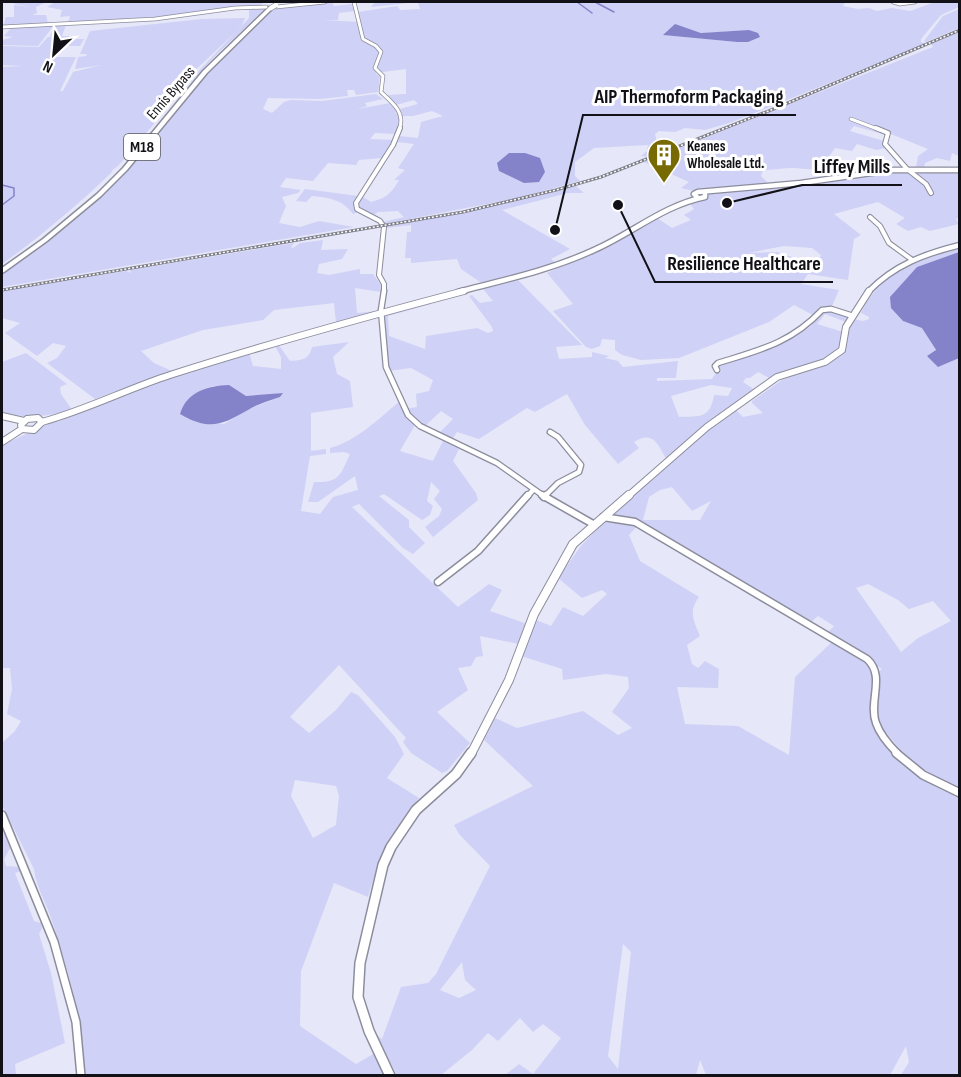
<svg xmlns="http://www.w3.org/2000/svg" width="961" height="1077" font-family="'Sofia Sans Condensed',sans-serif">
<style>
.green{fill:#d0d1f6;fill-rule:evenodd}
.water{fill:#8483ca}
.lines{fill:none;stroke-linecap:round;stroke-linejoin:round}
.stream{stroke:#8483ca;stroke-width:1.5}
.street-far4-casing{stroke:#8c8d9c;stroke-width:4.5}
.street-far3-casing{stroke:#8c8d9c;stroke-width:6}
.street-far2-casing{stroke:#8c8d9c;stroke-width:7}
.street-far1-casing{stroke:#8c8d9c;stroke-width:9}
.street-casing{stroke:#8c8d9c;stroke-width:10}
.secondary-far3-casing{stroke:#8c8d9c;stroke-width:7}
.secondary-far2-casing{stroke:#8c8d9c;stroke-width:8}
.secondary-far1-casing{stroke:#8c8d9c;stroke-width:10}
.secondary-casing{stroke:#8c8d9c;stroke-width:12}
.highway-casing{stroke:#8c8d9c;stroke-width:3}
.street-far4{stroke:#fff;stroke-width:3}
.street-far3{stroke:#fff;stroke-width:4}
.street-far2{stroke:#fff;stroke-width:4.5}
.street-far1{stroke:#fff;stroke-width:6}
.street{stroke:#fff;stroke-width:7}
.secondary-far3{stroke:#fff;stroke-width:4.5}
.secondary-far2{stroke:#fff;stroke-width:6}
.secondary-far1{stroke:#fff;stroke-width:8}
.secondary{stroke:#fff;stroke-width:9}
.highway{fill:#fff;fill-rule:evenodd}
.rail-casing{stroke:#7d7e89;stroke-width:3}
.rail{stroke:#fff;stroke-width:1.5;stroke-dasharray:2;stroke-linecap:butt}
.highway-bridge-casing{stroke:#8c8d9c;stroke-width:6;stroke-linecap:butt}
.highway-bridge{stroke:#fff;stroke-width:4.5}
.labels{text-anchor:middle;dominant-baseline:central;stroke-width:6;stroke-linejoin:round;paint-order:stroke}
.far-street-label{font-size:15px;fill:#111117;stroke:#fff}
.far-poi-label{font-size:15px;font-weight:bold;fill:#111117;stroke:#fff;text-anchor:start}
.shield{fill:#fff;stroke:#58585d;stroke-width:1.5}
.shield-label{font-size:16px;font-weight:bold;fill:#111117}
.leader{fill:none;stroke:#111117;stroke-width:2}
.callout-dot{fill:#111117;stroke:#fff;stroke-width:2}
.callout-label{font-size:20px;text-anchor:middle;font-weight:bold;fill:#111117;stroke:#fff;stroke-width:6;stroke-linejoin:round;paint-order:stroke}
</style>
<rect width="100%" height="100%" fill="#e6e7f8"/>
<g class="green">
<path d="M14,2H46L36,7L37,13L32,15H46L48,24L3,26L6,17H14V5L31,7L14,4Z"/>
<path d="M51,2H264L261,5L169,16L68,23L70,16L60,17L62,10L47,7L55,2Z"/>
<path d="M327,2H332L334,6L352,4L355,11L339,13L338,20H323L360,22L358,12L397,6L400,10L420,9L418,2L371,7L375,2H845L843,6L858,9L869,8L877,11L892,8L910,11L935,2H956L959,3V7L941,15L921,39V42L926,44L732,122L705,130L685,128L675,132L659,131L655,134L657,143L652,146L659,148L655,155L649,157L641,156L647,151L648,145L594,148L575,162V176L580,181L518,198L384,224L383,222L404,217L398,211L378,212L372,216L359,208L358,203L363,197L371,202C386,198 391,194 399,180H394L405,170L398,168L414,144L398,142L399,136L418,138L421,122L443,116L432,111L413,116H402L400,109L418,104L414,100L396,105L388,95L406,94V69L375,73L380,76L378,92L356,95L354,90H347L348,96L320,99L268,98L263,109L272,113L284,102L291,100L322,101L376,94L383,99L365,103L367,106L357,109L390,103L395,107L396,114L399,115L401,122L396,134L375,133L370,139L393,140L382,158L359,160L356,165L328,163L313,181L286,178L280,187L301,190L298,193L282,197L286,206L279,223L300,227L319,221L354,227L2,287V274L56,234L115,183L198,84L234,45L275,7H302ZM682,27L702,33L741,31L737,42L664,35Z"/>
<path d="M266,8L215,56L176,98L118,166L111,171H113C78,205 41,236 2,264V67L24,66L2,65V46L39,47L48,37L58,36H50L55,26L66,25L62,36H69V39H84L80,46H60L51,51L54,57H76L60,91H63L73,72L101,65L75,69L78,57L87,56L86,54H80L90,31L202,19L245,18L241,27L189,76L157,115L249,18V10H225Z"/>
<path d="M959,9V28L926,42L924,41L943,16Z"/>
<path d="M54,25L38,46L2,45V40L13,37L4,36L12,27Z"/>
<path d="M959,32V156L952,153L950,161L937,158L925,163L924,167H916L918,156L928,149L886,132V135L854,126L850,131L884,141L883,143L886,148L876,150L857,144L852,151L835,148L828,158L831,162C817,172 809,169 793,168C783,168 773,170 763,170L761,176L769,184L710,191H694L681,188L689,182L644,162L933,47L931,44Z"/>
<path d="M933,171L959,172V217L956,219L959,224L930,231L921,227L908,231L896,224L905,218L878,202L834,214L861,235L854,239L848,280L808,274L801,284L839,290L832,306L819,307L813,315L794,305L769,322L679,358L641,360L622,355L615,350V340L602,339L600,346L592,349L586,347L553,311L573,304L547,273L599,250L657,218L672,228L691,220L684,215L694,209L688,201L714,192L824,183L898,172ZM784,246L812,248L821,255L816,265L777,252L748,253Z"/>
<path d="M576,186L584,193H568L502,210L570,249L551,259L556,263L483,284L461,269L457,259L411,263V258H405L407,232H411V225L386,228L385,225L508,203Z"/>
<path d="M305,189L358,196L354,202L358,212L353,214C342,199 329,198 312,196L306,202L296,201Z"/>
<path d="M323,240L321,250L348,249L342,259L319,264L317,273L329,275L360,269V274H373L381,285V292L355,288L357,313L379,311L336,322L334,303L274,310L263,320L203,330L141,351L154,363L172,371L95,399L47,363L57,358L66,346L53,343L37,356L5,333L20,323L2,318V291L126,271L131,273L130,270L294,243L291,247L293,248L300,243Z"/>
<path d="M959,248V252L917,267L903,321L922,327L936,351L928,356L959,358V790L910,761L883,729L877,727C900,756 921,787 959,796V1075H901L909,1062L906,1046L890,1075H706L700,1060L696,1075H505L519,1064L533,1074L561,1038L543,1024L533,1032L520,1018L498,1041L488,1033L472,1050L441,1075H397L374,1033L382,1039L401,987L428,983L436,974L490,866L459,834L454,825L533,786L484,740L495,718L517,728L583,711L618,735L632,728L612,712L629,688L628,677L606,674L563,680L562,669L521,656L536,620L551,626L563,607L583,616L607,594L602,590L582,598L558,578L581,546L604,522L611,523V514L670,464C659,450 656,428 634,442L639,448L618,464L585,425L567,394L535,412L527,408L479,439L457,432L451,441L439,433L453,419L441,411L425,426L414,419L406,409L417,407L416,394L429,391L433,380L411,368L388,371L385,314L430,303L431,304L388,316L389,336L425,349L426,336L477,328L488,333L493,331L492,327L469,296L472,295L480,303L493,301L483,289L518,280L582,345L556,347L559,359L592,357V352L609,356L605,358L618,361L623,367L678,361L676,378H657V381L712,379L715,374L722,371L718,365L767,349L801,332L811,326L821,312L831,310L849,317L846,322L825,314L817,324L843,332L840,349L834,354L840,357C848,344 846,332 853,319L863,321L869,319V317L861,313C880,272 919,257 959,248ZM791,370L795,375L782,380L752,401V403L763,413L743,417L733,407L755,390L743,382L746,378H750L758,372L771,379ZM711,385L732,388L728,396L714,395C710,419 700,416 679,417L671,396ZM672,487L692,511L711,501L700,520H643L649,497L660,490ZM640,523L811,622L818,616L834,626L828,632L882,669L875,675L867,664L832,642L795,677L789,755L738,726L685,724L677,687L718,688L719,669L705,661L698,668L692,664L687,645L700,636C694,622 688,611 699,597L640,561L629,535ZM868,584L898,600L909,609L933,601L951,621L918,638L901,652L856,588ZM623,944L631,952L618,1069L608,1056ZM462,962L465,980L476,990L459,998L440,990Z"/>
<path d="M349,342L333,357L337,374L350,381L353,407L311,413V451L326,449V454L310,456L301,511L320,514L333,497L358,490L355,476L318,502H308L314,482C339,483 340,476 350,454L344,452L330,453V448C357,441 378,419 400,401L405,415L415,425L400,451L433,461L443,441L459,449L453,461L476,493L478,500L433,537L425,527L439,516L442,509L434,499L440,491L431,482L427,501L433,506L430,515L422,520L384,494L379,496L409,520V527L425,543L413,554L403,548L359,504L352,507L458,607L489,584L502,590L490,611L527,624L519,644L480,636L483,656L476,657L471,666L458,668L468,690L437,712L470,743L447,771L442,773L411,753L403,742L406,738L339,665L290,717L309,733L336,710L351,692L358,695L395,737L404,754L387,778L419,798C394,829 379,859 368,897L334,883L301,971L300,1026L356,1064L375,1053L387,1075H83C85,1027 68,968 52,921C47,904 36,887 34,869L2,805V743L15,731L21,721L7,714L12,689L10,668H2V445L57,420L58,422L142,386L249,352L253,366L281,369V357L274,344H278L290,361C302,360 309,360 312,347ZM214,386L236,390L246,396L254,397L282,393L280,397L249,409L224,424L199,422L186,418L191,396L203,389ZM295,780L336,786L339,796L336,825L313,838L291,796Z"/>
<path d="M26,353L67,384L60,387L61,394L72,410C49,417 25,418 2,413V362Z"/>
<path d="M2,823L12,845L4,859L6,866L20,867L22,871L15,873L34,921L41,923L42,928L39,934L51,973L65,1043L15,1064L16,1075H2Z"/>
</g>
<g class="water">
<path d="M675,24L701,33L749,30L758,33L760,37L748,42H737L663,35Z"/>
<path d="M509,153H525L540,158L545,172L539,182L524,183L499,171L497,163Z"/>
<path d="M959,252V358L938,367L927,356L936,350L922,328L903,321L891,308L890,297L917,267Z"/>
<path d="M229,385L246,396L283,393L280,397C269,401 257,404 248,410C222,425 209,431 180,414C187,391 208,386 229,385Z"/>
</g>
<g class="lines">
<g class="stream">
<path d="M577,2L592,13"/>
<path d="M595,2L614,12"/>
<path d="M2,185L14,188V196L2,205"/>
</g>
<g class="street-far4-casing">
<g id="street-far4">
<path d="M354,2L363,39L376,46L381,52L375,68L383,76L381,92C393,103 406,113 399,130"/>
<path d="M893,2L900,4L915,2"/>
<path d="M276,7L325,2"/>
<path d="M2,27L155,19L235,8L266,7"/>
<path d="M851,119L880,130"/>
</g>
</g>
<g class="street-far3-casing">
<g id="street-far3">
<path d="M876,128L888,133L885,144L907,169L926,184L931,193"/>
<path d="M870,217L880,226L889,243L911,259"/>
<path d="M384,292V284L379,275L384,227L380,221L357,209L356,203L393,145L400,128"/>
</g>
</g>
<g class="street-far2-casing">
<g id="street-far2">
<path d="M384,291L381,310L386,367L408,415L420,426L497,463L545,497"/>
<path d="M717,370L715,366L718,363C760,350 791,343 822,310L831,309L853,316"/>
<path d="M527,497L533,490"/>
<path d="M544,497L558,483L579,472L581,465L558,437L550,432"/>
</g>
</g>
<g class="street-far1-casing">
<g id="street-far1">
<path d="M542,495L593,524"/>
<path d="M544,497L546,495"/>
<path d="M603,517L635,522L867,659C886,676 868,702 876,723C880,735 889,745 898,754"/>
<path d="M438,582L478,551L528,495"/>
</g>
</g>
<g class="street-casing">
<g id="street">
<path d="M896,753L923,775L960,793"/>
<path d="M2,815L54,942L76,1022L81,1076"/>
</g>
</g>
<g class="secondary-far3-casing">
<g id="secondary-far3">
<path d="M697,197L694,194L698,192L801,183L892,170H960"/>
<path d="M458,292C504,280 551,270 594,250C631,234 664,205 705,197V193"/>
<path d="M868,292C894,265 924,254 960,245"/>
</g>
</g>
<g class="secondary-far2-casing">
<g id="secondary-far2">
<path d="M2,416L24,421"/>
<path d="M42,422C86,410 127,389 170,375C267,344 365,317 464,291"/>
<path d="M22,429L21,425L27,419L38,418L42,422"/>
<path d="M22,429L34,430L42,422"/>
<path d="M2,442L22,429"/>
<path d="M627,497L707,427L777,377L825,362L842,350L846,327L869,291"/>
</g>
</g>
<g class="secondary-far1-casing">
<path id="secondary-far1" d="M471,754L509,680L534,614L573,544L629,495"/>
</g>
<g class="secondary-casing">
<path id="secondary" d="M390,1076L369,1031L358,997L360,963L383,865L391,847L416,810L456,774L471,753"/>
</g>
<g class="highway-casing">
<path id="highway" d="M269,7L273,8L207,73L127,170L101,196L47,241L4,272L2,273V268L43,239L97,194L123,168L203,71Z"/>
</g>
<use href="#street-far4" class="street-far4"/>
<use href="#street-far3" class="street-far3"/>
<use href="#street-far2" class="street-far2"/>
<use href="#street-far1" class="street-far1"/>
<use href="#street" class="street"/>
<use href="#secondary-far3" class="secondary-far3"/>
<use href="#secondary-far2" class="secondary-far2"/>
<use href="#secondary-far1" class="secondary-far1"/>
<use href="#secondary" class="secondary"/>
<use href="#highway" class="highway"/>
<g class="rail-casing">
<path id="rail" d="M2,290L463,212L556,190L601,177L776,108L960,30"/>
</g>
<use href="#rail" class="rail"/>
<g class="highway-bridge-casing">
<path id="highway-bridge" d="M271,8L276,5"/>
</g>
<use href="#highway-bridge" class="highway-bridge"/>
</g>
<defs>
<g id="building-pin" transform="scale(1.725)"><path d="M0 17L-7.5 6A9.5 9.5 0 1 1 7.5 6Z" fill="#786a02" stroke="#fff"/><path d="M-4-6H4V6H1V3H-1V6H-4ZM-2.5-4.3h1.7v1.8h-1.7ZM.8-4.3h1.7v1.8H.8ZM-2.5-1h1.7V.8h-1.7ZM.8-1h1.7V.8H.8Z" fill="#fff"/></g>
</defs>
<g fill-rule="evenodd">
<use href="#building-pin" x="664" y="155"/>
</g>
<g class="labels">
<g class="far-street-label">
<text transform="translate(171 93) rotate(-49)">Ennis Bypass</text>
</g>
<g class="far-poi-label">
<text x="687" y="146">Keanes<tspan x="687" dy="17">Wholesale Ltd.</tspan></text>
</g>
<rect class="shield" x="124" y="134" width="36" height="26" rx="4.5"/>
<g class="shield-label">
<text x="142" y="147">M18</text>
</g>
</g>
<path class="leader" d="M555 230L583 115H796M727 203L802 185H902M618 205L655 282H833"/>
<g class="callout-dot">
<circle cx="555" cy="230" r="6"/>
<circle cx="727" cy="203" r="6"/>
<circle cx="618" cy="205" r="6"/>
</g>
<g class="callout-label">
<text x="689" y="103">AIP Thermoform Packaging</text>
<text x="852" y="173">Liffey Mills</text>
<text x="744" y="270">Resilience Healthcare</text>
</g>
<rect width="961" height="1077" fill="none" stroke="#111117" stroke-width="6"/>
<g transform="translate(54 54) rotate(206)" stroke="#ffffff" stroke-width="4.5" paint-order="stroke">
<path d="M0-4.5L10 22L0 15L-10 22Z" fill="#111117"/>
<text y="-9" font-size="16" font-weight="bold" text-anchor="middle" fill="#111117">N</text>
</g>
</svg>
